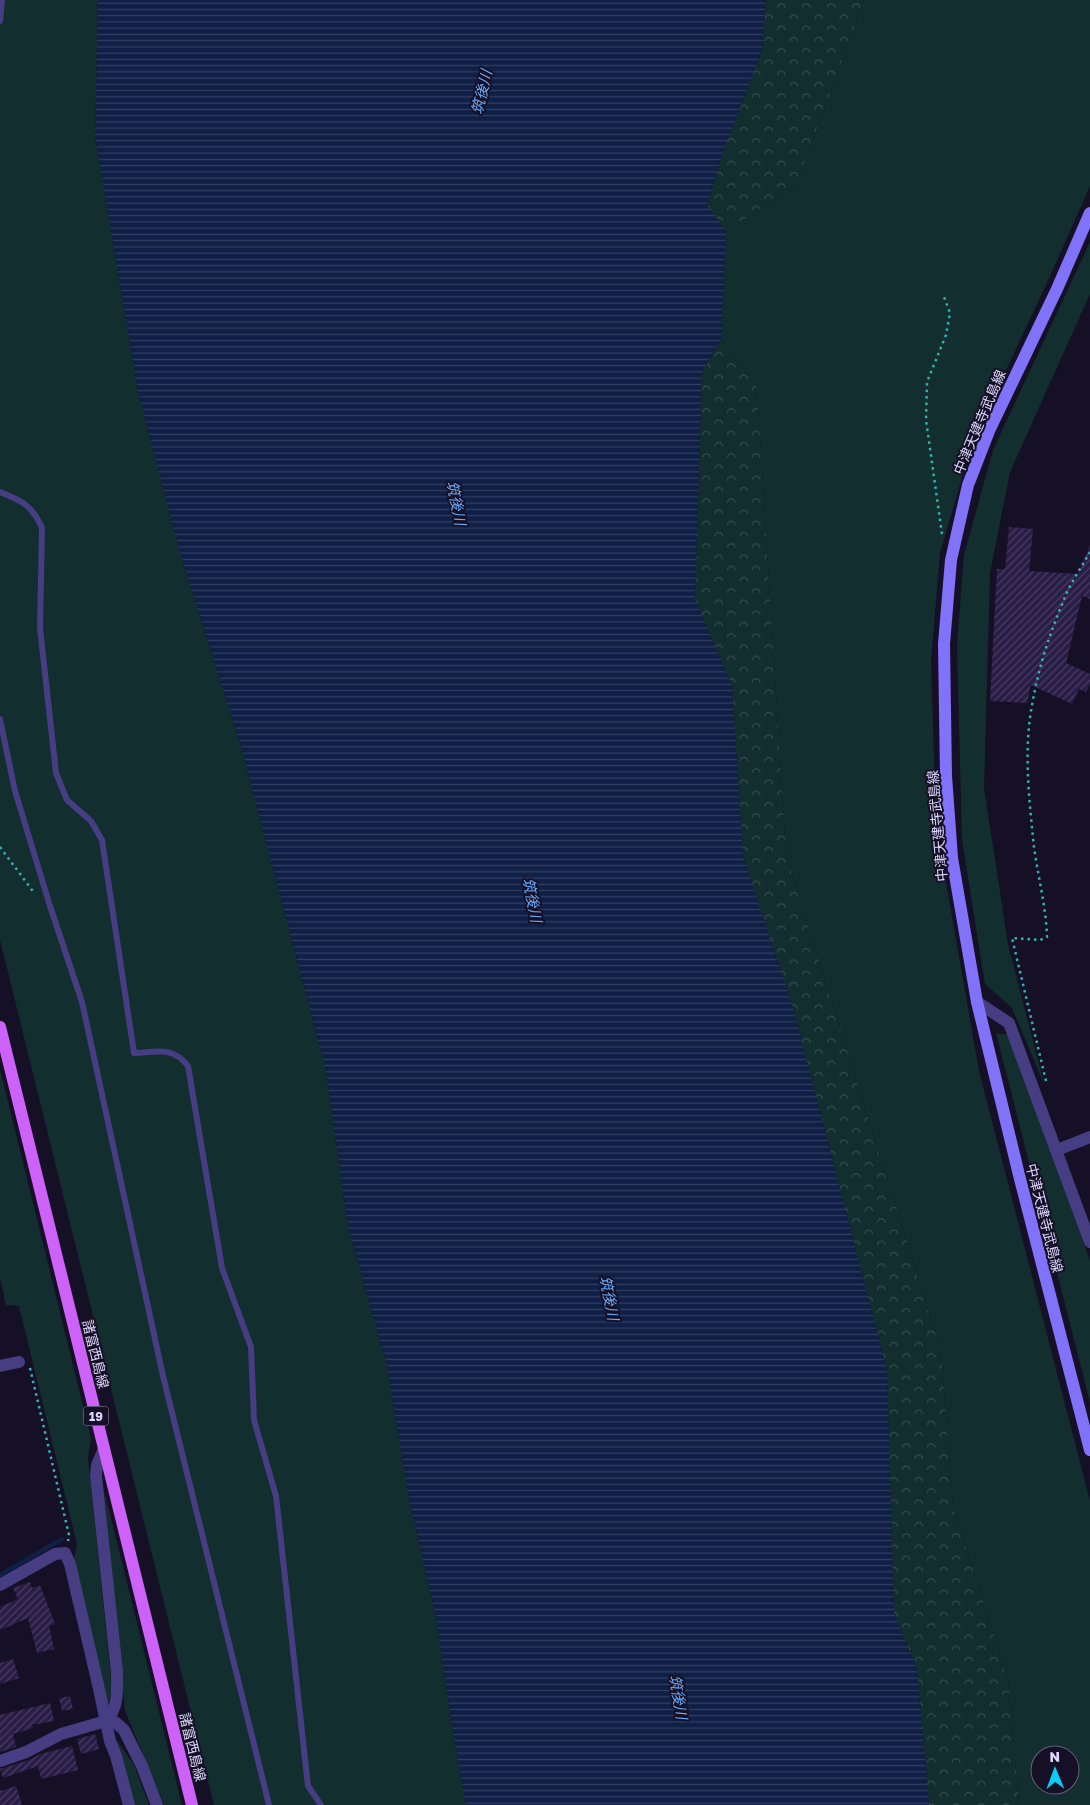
<svg xmlns="http://www.w3.org/2000/svg" width="1090" height="1805" font-family="'Golos Text','Noto Sans JP',sans-serif">
<style>
.green{fill:#132e2f;fill-rule:evenodd}
.forest{fill:url(#forest-crowns)}
.water{fill:url(#water-rules)}
.lines{fill:none;stroke-linecap:round;stroke-linejoin:round}
.stream{stroke:#0f1f46;stroke-width:4.5}
.building{fill:url(#building-hatch)}
.path{stroke:#35b0b3;stroke-width:2.5;stroke-dasharray:2.5 4;stroke-linecap:butt}
.lane{stroke:#463d82;stroke-width:6}
.street{stroke:#463d82;stroke-width:12}
.secondary{stroke:#8072f9;stroke-width:12}
.primary{stroke:#cd62f8;stroke-width:12}
.labels{text-anchor:middle;dominant-baseline:central;stroke-width:4;stroke-linejoin:round;paint-order:stroke}
.shield{fill:#161026;stroke:#a29bbc;stroke-width:1}
.shield-label{font-size:12px;font-weight:bold;fill:#ded7fd}
.street-label{font-size:14px;fill:#ded7fd;stroke:#161026}
.water-label{font-size:15px;font-style:italic;fill:#69aaf9;stroke:#161026}
</style>
<defs>
<pattern id="forest-crowns" width="20" height="18" patternUnits="userSpaceOnUse" patternTransform="scale(1.25)"><rect width="20" height="18" fill="#132e2f"/><path d="M2 6a3 3 0 1 1 6 0M12 15a3 3 0 1 1 6 0" fill="none" stroke="#354c4e"/></pattern>
<pattern id="water-rules" width="6" height="5" patternUnits="userSpaceOnUse" patternTransform="scale(1.25)"><rect width="6" height="5" fill="#0f1f46"/><path d="M0 2.5h6" fill="none" stroke="#323f62"/></pattern>
<pattern id="building-hatch" width="6" height="6" patternUnits="userSpaceOnUse" patternTransform="scale(1.25)"><rect width="6" height="6" fill="#291d46"/><path d="M-1 1l2-2M0 6l6-6M5 7l2-2" fill="none" stroke="#483d62"/></pattern>
</defs>
<rect width="100%" height="100%" fill="#161026"/>
<g class="green">
<path d="M0,0H98L95,135L138,391L180,552L241,746L326,1070L348,1226L387,1365L408,1493L436,1617L455,1745L466,1805H214L0,940Z"/>
<path d="M864,0H1090V186L1046,285L973,440L940,553L931,661L936,825L979,1071L1090,1501V1805H1019L1008,1680L953,1506L941,1351L786,855L757,387L721,339L726,231L796,187ZM1040,1755H1070V1785H1040Z"/>
<path d="M1090,242V294L1010,472L990,573L984,788L1008,944L1044,1084L1012,1008L985,984L962,840L957,644L964,555L993,450Z"/>
<path d="M996,1033L1011,1035L1090,1261V1402Z"/>
<path d="M0,1069L91,1438L88,1458L112,1688L108,1706L74,1559L77,1544L19,1306L6,1305L0,1278Z"/>
<path d="M104,1490L182,1805H164L125,1711Z"/>
<path d="M116,1739L134,1765L149,1805H134Z"/>
</g>
<g class="forest">
<path d="M766,0H864L796,187L726,231L707,206L722,155L762,50Z"/>
<path d="M721,339L757,387L786,855L941,1351L953,1506L1008,1680L1019,1805H929L917,1669L894,1613L887,1370L793,1008L743,856L732,686L695,600L702,372Z"/>
</g>
<path class="water" d="M98,0H766L762,50L722,155L707,205L726,231L721,339L702,372L695,600L732,686L743,856L793,1008L887,1370L894,1613L917,1669L929,1805H466L455,1745L436,1617L408,1493L387,1365L348,1226L326,1070L241,746L180,552L138,391L95,135Z"/>
<g class="lines">
<path class="stream" d="M0,1575L62,1539"/>
</g>
<g class="building">
<path d="M1009,527L1033,529L1029,571L1078,574L1090,545V599L1082,596L1066,663L1090,674V684L1086,692L1079,689L1072,704L1031,685L1027,703L990,701L997,569H1005Z"/>
<path d="M30,1582L32,1588L40,1585L55,1624L49,1626L54,1649L37,1653L28,1618L0,1630V1607L18,1599L13,1588Z"/>
<path d="M13,1659L19,1678L0,1684V1663Z"/>
<path d="M70,1696L73,1709L62,1711L59,1698Z"/>
<path d="M50,1703L54,1721L32,1725L33,1728L13,1734L16,1747L0,1752V1715Z"/>
<path d="M95,1734L99,1749L81,1754L77,1739Z"/>
<path d="M72,1746L78,1770L41,1779L38,1766L3,1778L0,1769L29,1760L40,1754Z"/>
<path d="M16,1786L22,1805H0V1791Z"/>
</g>
<g class="lines">
<g class="path">
<path d="M942,534L926,420L927,382L946,335L950,313L943,294"/>
<path d="M0,847L35,894"/>
<path d="M1046,1081L1012,938L1040,940L1047,937C1046,906 1038,877 1034,847C1029,799 1023,747 1033,700C1039,666 1050,633 1063,602C1069,585 1081,568 1090,552"/>
<path d="M30,1368L69,1535L68,1541"/>
</g>
<g class="lane">
<path d="M0,21L2,0"/>
<path d="M0,492C22,501 32,505 42,528L40,628L56,773L67,800L91,821L102,840L134,1053C158,1052 172,1046 188,1066L222,1268L251,1347L254,1420L276,1496L308,1786L321,1805"/>
<path d="M0,719L15,791L50,906L82,1002L163,1376L269,1805"/>
</g>
<g class="street">
<path d="M977,1002L1009,1023L1090,1242"/>
<path d="M1057,1150L1090,1137"/>
<path d="M0,1366L19,1362"/>
<path d="M104,1449L97,1465L96,1476L117,1672C117,1691 119,1707 106,1721"/>
<path d="M0,1585L55,1554L65,1553L70,1564L99,1689L110,1741L116,1756L129,1805"/>
<path d="M0,1761L26,1752L61,1734L106,1721L115,1722L124,1730L142,1766L157,1805"/>
</g>
<path class="secondary" d="M1090,213L1057,289L989,431L968,485L951,560L944,644L946,776L952,858L977,1002L1020,1179L1090,1450"/>
<path class="primary" d="M0,1027L192,1805"/>
</g>
<g class="labels">
<rect class="shield" x="83.5" y="1406.5" width="25" height="19" rx="4"/>
<g class="shield-label">
<text x="96" y="1416">19</text>
</g>
<g class="street-label">
<text transform="translate(979 422) rotate(-67)">中津天建寺武島線</text>
<text transform="translate(937 826) rotate(-95)">中津天建寺武島線</text>
<text transform="translate(1045 1218) rotate(76)">中津天建寺武島線</text>
<text transform="translate(96 1354) rotate(76)">諸富西島線</text>
<text transform="translate(193 1747) rotate(76)">諸富西島線</text>
</g>
<g class="water-label">
<text transform="translate(481 92) rotate(-77)">筑後川</text>
<text transform="translate(457 503) rotate(79)">筑後川</text>
<text transform="translate(533 900) rotate(79)">筑後川</text>
<text transform="translate(610 1298) rotate(79)">筑後川</text>
<text transform="translate(679 1697) rotate(81)">筑後川</text>
</g>
</g>
<g transform="translate(1055 1770) rotate(359)"><circle r="24" fill="#161026" stroke="#66607c"/>
<path d="M0-4L9 19L0 12L-9 19Z" fill="#0bcaf5"/>
<text y="-8" font-size="14" font-weight="bold" text-anchor="middle" fill="#ded7fd">N</text>
</g>
</svg>
